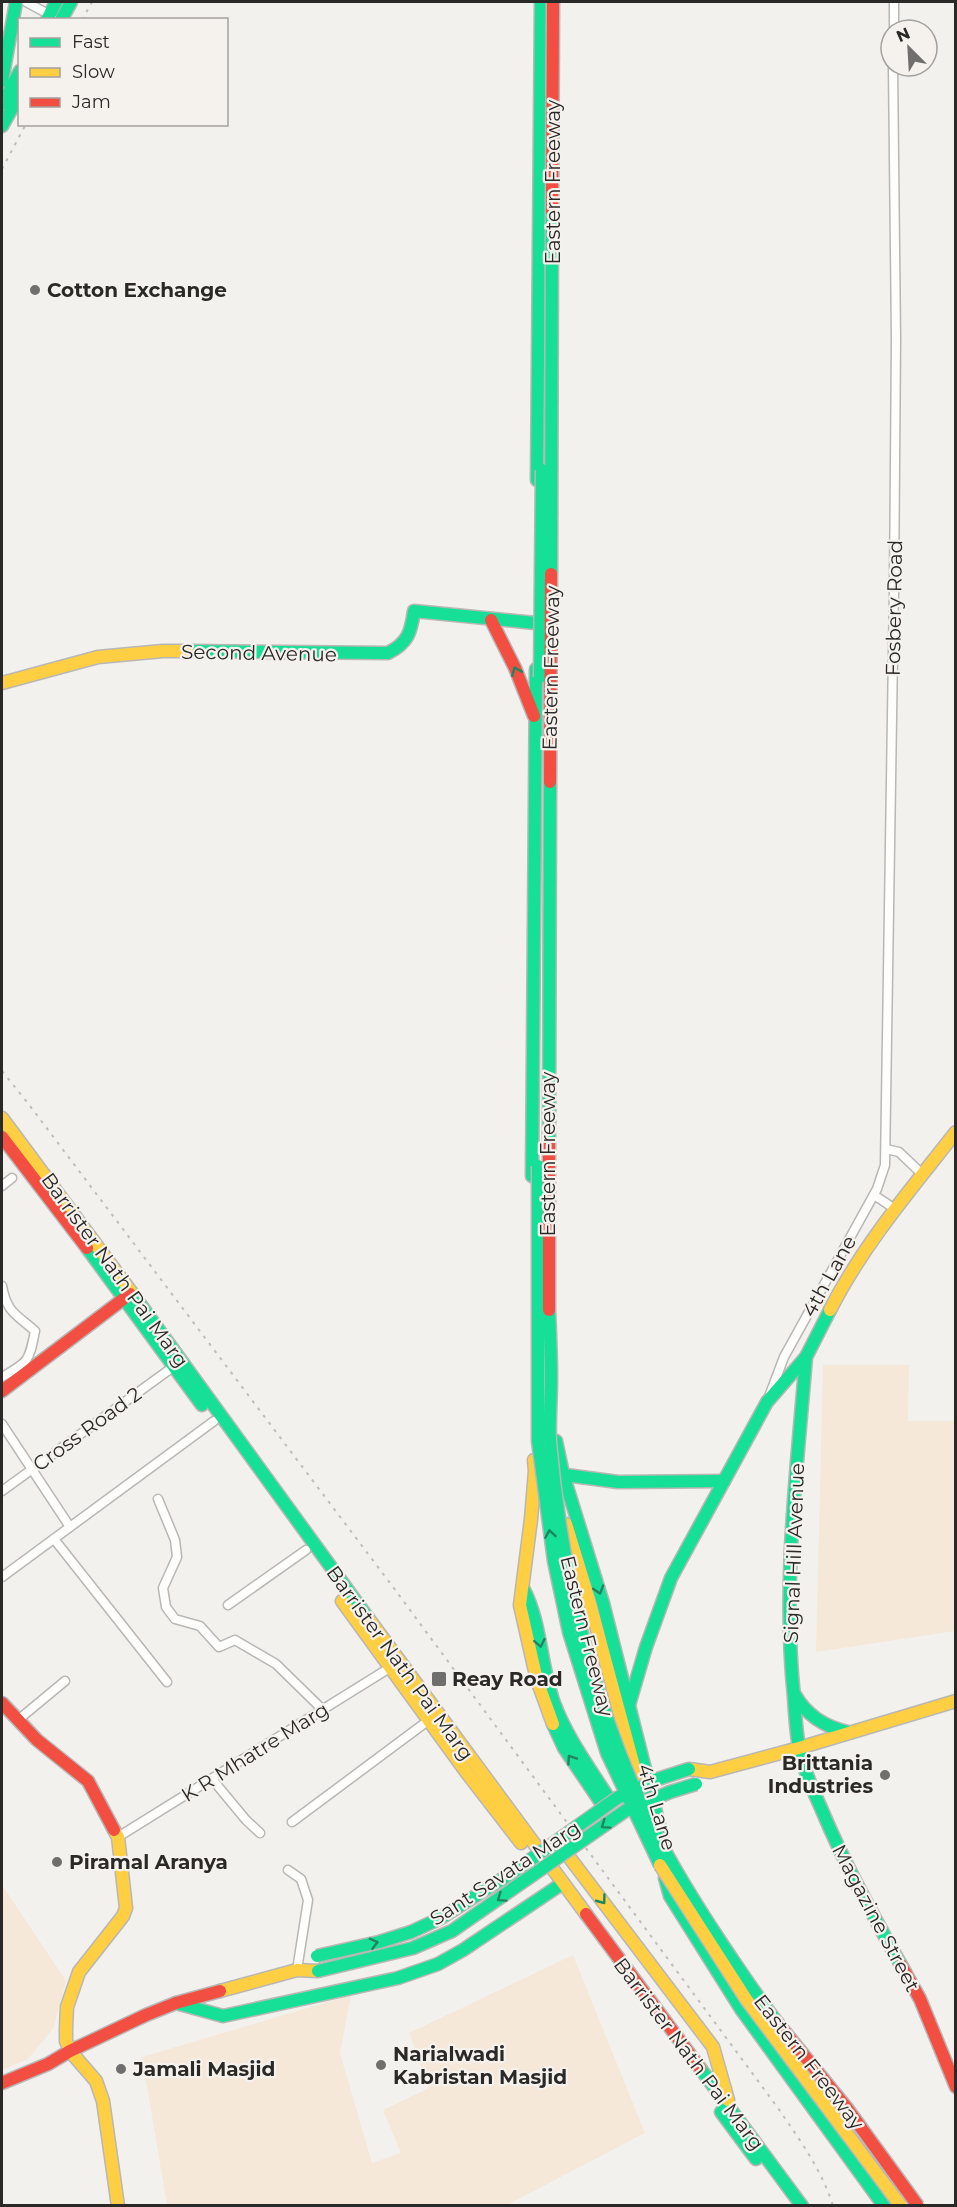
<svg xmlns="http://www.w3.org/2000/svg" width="957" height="2207" font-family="Montserrat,sans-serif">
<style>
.green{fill:#f5e8d9}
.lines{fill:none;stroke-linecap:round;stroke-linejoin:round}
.street-casing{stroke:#b9b7b5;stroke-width:11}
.fast-casing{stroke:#b9b7b5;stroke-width:15}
.slow-casing{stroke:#b9b7b5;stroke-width:15}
.jam-casing{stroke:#b9b7b5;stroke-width:15}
.street{stroke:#fdfdfc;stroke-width:8}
.fast{stroke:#16e098;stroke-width:12}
.slow{stroke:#ffcf43;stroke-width:12}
.jam{stroke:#f24e42;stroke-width:12}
.rail{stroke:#bdbdbc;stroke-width:2;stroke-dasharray:3 6;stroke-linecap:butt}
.fast-bridge-casing{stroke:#b9b7b5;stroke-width:15;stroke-linecap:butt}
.slow-bridge-casing{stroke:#b9b7b5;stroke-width:15;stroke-linecap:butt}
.jam-bridge-casing{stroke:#b9b7b5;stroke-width:15;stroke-linecap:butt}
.fast-bridge{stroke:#16e098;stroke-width:12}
.slow-bridge{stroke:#ffcf43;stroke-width:12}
.jam-bridge{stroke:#f24e42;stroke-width:12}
.oneway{stroke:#208460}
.poi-dot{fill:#706f6d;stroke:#f5f1ec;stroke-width:2}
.labels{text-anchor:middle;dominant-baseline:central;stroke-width:4.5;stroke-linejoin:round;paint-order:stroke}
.street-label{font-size:20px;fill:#2a2927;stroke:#f5f1ec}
.poi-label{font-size:20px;font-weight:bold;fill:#2a2927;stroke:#f5f1ec;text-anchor:start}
</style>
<rect width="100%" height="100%" fill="#f3f1ee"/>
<g class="green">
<path d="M823,1365H909L908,1421H955V1631L816,1652Z"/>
<path d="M2,1885L66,1981L53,2029L28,2059L2,2070Z"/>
<path d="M573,1955L645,2133L507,2205H167L142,2057L351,1995L340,2053L372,2163L401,2153L383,2110L429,2088L409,2033Z"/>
</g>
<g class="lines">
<g class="street-casing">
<g id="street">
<path d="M26,2L52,16"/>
<path d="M894,30V2"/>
<path d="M886,1149L899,1152L922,1174"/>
<path d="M2,1186L12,1178"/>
<path d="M874,1195L895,1209"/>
<path d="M2,1286C7,1313 16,1314 35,1331C29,1361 29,1362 2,1377"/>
<path d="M770,1394L784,1357L877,1189L885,1165L894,589L896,339L893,66"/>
<path d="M2,1424L70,1527"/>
<path d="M2,1491L173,1367"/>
<path d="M158,1499L175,1540L177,1557L163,1588L166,1607L175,1619L200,1626L219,1647L235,1640L276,1664L322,1709"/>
<path d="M54,1539L167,1682"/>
<path d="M2,1577L214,1421"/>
<path d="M228,1605L306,1550"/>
<path d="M18,1720L65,1681"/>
<path d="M212,1779L246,1820L260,1833"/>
<path d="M292,1822L429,1720"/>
<path d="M118,1837L391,1667"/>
<path d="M288,1870L301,1879L308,1900L297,1970"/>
</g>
</g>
<g class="fast-casing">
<g id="fast">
<path d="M47,20L56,2"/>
<path d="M61,20L71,2"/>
<path d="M2,81L16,2"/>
<path d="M2,104L20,71"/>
<path d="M2,126L20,94"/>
<path d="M537,480L541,2"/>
<path d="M187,651L388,653C408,643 411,632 414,611L535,623"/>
<path d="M532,1176L536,669"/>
<path d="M87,1248L202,1405"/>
<path d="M132,1293L368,1618"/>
<path d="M806,1357C797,1470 782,1584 794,1697C795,1714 796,1731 799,1747C803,1770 815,1794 824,1815C846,1867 873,1916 901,1965"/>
<path d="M556,1441L563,1474L603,1603L662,1836"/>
<path d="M558,1474L618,1482L724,1481"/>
<path d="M523,1588C542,1624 540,1665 554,1703C567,1738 591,1770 611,1802"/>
<path d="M795,1695C807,1716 825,1727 848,1732"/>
<path d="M629,1705L646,1647L671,1578L767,1402L806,1357L830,1310"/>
<path d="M553,1724L564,1748L604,1807"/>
<path d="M665,1878L670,1896L741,2009L884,2206"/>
<path d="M176,2003L223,2016L398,1978L438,1964L463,1950L563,1883"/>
<path d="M700,2068L802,2206"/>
<path d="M721,2112L756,2159"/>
</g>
</g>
<g class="slow-casing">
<g id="slow">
<path d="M2,683L98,657L163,651H187"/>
<path d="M2,1118L132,1293"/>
<path d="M830,1310C863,1245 911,1189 956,1132"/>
<path d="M534,1460L535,1471L531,1519L520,1605L537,1680L553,1724"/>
<path d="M566,1524L589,1600L640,1788"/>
<path d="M342,1601L467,1773L521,1843"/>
<path d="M368,1618L586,1914"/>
<path d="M689,1769L710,1772L799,1748L956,1701"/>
<path d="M114,1830L118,1837L126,1908L123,1916L79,1972L67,2007L66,2028V2041L70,2051L96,2081L103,2101L118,2206"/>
<path d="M566,1853L713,2047L728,2100"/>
<path d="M220,1991L297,1970L318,1971"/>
</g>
</g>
<g class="jam-casing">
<g id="jam">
<path d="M491,620L515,668L534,716"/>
<path d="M2,1137L87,1248"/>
<path d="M2,1391L130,1294"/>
<path d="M2,1703L37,1740L88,1781L114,1830"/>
<path d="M586,1914L700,2068"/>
<path d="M901,1965L920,1999L956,2087"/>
<path d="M2,2083L48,2064L70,2051L146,2015L176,2003L220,1991"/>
</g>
</g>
<use href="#street" class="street"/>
<use href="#fast" class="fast"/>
<use href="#slow" class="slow"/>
<use href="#jam" class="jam"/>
<g class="rail">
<path d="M82,20L92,2"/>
<path d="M2,169L26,124"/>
<path d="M2,1071L27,1102L393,1587L778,2108C799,2139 822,2170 833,2206"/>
</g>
<g class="fast-bridge-casing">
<g id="fast-bridge">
<path d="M551,574L552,211"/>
<path d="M540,677L542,470"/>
<path d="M549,1145L550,782"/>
<path d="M538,1166V1441L554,1561L569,1632L607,1753L660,1865"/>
<path d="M549,1310C550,1333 551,1355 551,1378C551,1399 549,1421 550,1442C561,1566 590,1692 642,1806C664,1854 693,1900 722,1944C741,1972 759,2000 780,2026"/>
<path d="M317,1956L379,1942L411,1932L441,1918L513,1872L617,1798L658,1779L689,1769"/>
<path d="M318,1971L413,1948L452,1931L625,1811L670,1792L696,1784"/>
</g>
</g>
<g class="slow-bridge-casing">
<path id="slow-bridge" d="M660,1865L746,1999L901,2206"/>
</g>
<g class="jam-bridge-casing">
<g id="jam-bridge">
<path d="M552,211L553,2"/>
<path d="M550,782L551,574"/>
<path d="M549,1145V1310"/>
<path d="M780,2026L846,2107L918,2206"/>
</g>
</g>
<use href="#fast-bridge" class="fast-bridge"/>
<use href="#slow-bridge" class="slow-bridge"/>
<use href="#jam-bridge" class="jam-bridge"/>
</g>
<defs><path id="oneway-chevron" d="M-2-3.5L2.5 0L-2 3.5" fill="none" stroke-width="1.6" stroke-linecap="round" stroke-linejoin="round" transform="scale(1.5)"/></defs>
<g class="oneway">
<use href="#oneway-chevron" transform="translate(516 671) rotate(-112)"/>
<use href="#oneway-chevron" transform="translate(550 1534) rotate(-99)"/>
<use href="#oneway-chevron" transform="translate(599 1590) rotate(73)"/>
<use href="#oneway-chevron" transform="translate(540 1643) rotate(79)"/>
<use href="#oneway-chevron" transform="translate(571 1759) rotate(-124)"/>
<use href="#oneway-chevron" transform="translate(605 1825) rotate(145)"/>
<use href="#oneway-chevron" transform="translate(501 1898) rotate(145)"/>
<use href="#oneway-chevron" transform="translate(602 1900) rotate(53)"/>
<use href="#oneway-chevron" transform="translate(374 1943) rotate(-14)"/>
</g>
<g class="poi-dot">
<circle cx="35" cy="290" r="6"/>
<rect x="431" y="1671" width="16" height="16" rx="3"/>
<circle cx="885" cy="1775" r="6"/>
<circle cx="57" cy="1862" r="6"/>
<circle cx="381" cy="2065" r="6"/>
<circle cx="121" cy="2069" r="6"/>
</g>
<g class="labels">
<g class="street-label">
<text transform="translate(553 182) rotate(-90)">Eastern Freeway</text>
<text transform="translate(894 608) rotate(-89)">Fosbery Road</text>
<text transform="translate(259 653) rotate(1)">Second Avenue</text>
<text transform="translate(551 668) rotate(-89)">Eastern Freeway</text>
<text transform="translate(548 1154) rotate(-90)">Eastern Freeway</text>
<text transform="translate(115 1270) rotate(54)">Barrister Nath Pai Marg</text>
<text transform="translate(829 1276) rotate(-61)">4th Lane</text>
<text transform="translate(87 1429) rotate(-36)">Cross Road 2</text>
<text transform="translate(794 1553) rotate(-88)">Signal Hill Avenue</text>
<text transform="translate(587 1636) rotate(76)">Eastern Freeway</text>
<text transform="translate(400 1663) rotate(54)">Barrister Nath Pai Marg</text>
<text transform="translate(255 1752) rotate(-32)">K R Mhatre Marg</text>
<text transform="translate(657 1807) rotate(73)">4th Lane</text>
<text transform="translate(505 1873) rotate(-33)">Sant Savata Marg</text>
<text transform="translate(876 1918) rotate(62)">Magazine Street</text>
<text transform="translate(689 2054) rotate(53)">Barrister Nath Pai Marg</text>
<text transform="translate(809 2062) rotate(52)">Eastern Freeway</text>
</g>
<g class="poi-label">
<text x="47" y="290">Cotton Exchange</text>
<text x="452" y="1679">Reay Road</text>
<text x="873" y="1763" text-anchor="end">Brittania<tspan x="873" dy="23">Industries</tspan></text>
<text x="69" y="1862">Piramal Aranya</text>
<text x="393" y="2054">Narialwadi<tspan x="393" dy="23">Kabristan Masjid</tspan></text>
<text x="133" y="2069">Jamali Masjid</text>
</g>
</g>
<rect width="957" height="2207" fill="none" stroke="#2a2927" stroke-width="6"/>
<rect x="18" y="18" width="210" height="108" fill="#f5f1ec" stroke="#a4a19d" stroke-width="1.5"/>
<rect x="30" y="38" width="30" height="9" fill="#16e098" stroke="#a4a19d" stroke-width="1.5"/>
<text x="72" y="48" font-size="18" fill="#2a2927">Fast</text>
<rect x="30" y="68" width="30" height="9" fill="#ffcf43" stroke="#a4a19d" stroke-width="1.5"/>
<text x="72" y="78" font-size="18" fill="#2a2927">Slow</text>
<rect x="30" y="98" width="30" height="9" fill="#f24e42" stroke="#a4a19d" stroke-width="1.5"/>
<text x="72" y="108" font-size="18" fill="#2a2927">Jam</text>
<g transform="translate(909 48) rotate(336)"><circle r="28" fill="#f5f1ec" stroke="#a4a19d" stroke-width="1.5"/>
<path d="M0-4.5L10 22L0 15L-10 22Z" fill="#706f6d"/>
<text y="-9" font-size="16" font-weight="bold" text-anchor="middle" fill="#2a2927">N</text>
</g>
</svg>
